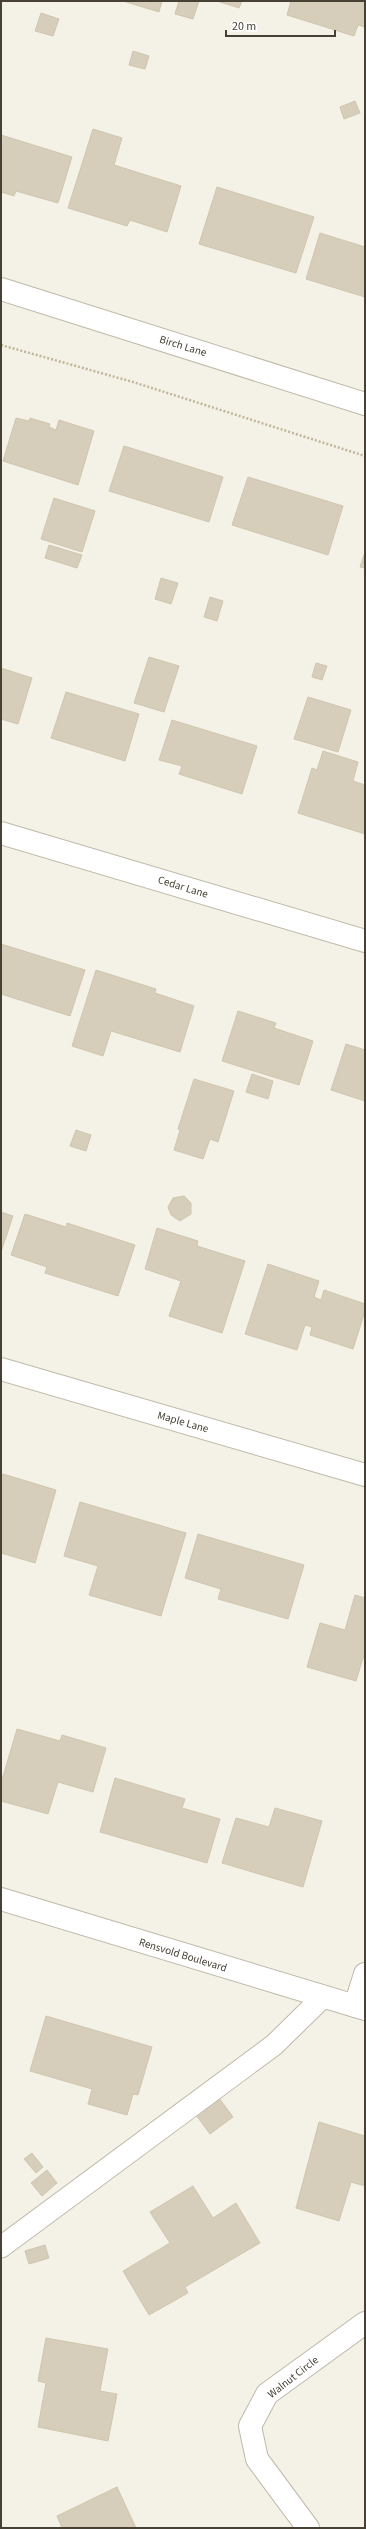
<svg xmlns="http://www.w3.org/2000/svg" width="366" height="2529" font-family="'Source Sans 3',sans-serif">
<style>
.building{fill:#d6cdbb;stroke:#d0c6ae}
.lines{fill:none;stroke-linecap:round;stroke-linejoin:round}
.lane-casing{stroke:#bfb9a9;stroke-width:23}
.street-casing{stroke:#bfb9a9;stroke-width:24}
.path{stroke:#c1b699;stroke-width:2.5;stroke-dasharray:2 2;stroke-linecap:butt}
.lane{stroke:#fff;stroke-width:21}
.street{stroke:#fff;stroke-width:22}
.labels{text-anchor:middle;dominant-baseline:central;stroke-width:3;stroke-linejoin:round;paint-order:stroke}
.street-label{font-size:11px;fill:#474135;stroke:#fff}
</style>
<rect width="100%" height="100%" fill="#f4f1e6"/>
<g class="building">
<path d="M123,1H162L159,12Z"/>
<path d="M179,1H199L193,19L175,14Z"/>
<path d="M217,1H242L239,8Z"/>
<path d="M291,1H365V27L358,25L354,36L287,15Z"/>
<path d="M41,13L59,19L53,36L35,31Z"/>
<path d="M133,51L149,56L145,69L129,65Z"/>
<path d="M355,101L360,113L344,119L340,107Z"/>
<path d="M93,129L122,138L114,165L181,186L167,232L130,220L127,226L68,208Z"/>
<path d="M1,135L72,157L58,203L16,191L14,196L1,192Z"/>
<path d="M217,187L314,217L296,273L199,244Z"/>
<path d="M320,233L365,247V297L306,279Z"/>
<path d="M16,418L29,421L30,418L50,424L49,427L56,430L59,420L94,431L78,485L3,461Z"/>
<path d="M124,446L223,477L209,522L109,491Z"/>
<path d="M248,477L343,506L328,555L232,525Z"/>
<path d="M54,498L95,511L82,552L41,539Z"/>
<path d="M49,545L82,555L77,568L45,558Z"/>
<path d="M365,552V568L360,567Z"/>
<path d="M161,578L178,583L171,604L155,599Z"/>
<path d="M210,597L223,601L217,621L204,617Z"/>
<path d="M149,657L179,666L164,712L134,703Z"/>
<path d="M316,663L327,666L322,680L312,677Z"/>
<path d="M1,668L32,678L18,724L1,719Z"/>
<path d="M66,692L139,714L125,761L51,738Z"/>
<path d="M308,697L351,710L338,752L294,739Z"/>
<path d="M172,720L257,746L242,794L179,774L182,766L159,760Z"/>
<path d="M323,751L358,762L353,781L365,785V834L298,813L312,768L317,770Z"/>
<path d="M1,944L85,970L70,1016L1,994Z"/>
<path d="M96,970L156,989L155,993L194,1006L180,1052L111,1031L103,1056L72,1046Z"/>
<path d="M238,1011L276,1023L274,1028L313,1041L299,1085L222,1061Z"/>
<path d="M346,1044L365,1050V1101L331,1090Z"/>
<path d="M252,1074L273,1081L268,1099L246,1092Z"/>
<path d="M194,1079L234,1091L218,1142L210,1139L203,1159L174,1150L180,1130L178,1129Z"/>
<path d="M76,1130L91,1135L86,1151L70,1146Z"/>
<path d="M184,1196L191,1203V1214L180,1221L171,1215L168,1207L173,1198Z"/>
<path d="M1,1212L13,1216L1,1252Z"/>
<path d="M25,1214L66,1227L67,1223L135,1245L118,1296L45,1273L47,1267L11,1255Z"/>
<path d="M157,1228L198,1241L197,1246L245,1261L222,1333L169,1316L181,1281L145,1269Z"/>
<path d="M268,1264L319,1281L314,1297L321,1300L324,1290L365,1304V1311L353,1349L310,1335L312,1327L305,1325L297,1350L245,1334Z"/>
<path d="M3,1474L56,1490L35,1563L1,1553V1481Z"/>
<path d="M80,1502L186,1533L161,1616L89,1595L98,1566L64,1556Z"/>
<path d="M198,1534L304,1565L288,1619L218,1599L221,1589L185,1578Z"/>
<path d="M355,1595L365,1598V1659L363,1658L356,1681L307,1667L320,1623L345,1630Z"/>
<path d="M17,1729L60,1741L62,1735L106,1748L93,1792L58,1782L48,1814L1,1801V1783Z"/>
<path d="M115,1778L185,1799L182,1808L220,1819L207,1863L100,1832Z"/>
<path d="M275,1808L322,1821L303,1887L222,1863L236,1818L269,1827Z"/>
<path d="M46,2016L152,2047L138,2095L133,2094L127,2115L88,2104L92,2089L30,2071Z"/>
<path d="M219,2098L233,2117L210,2134L196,2115Z"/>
<path d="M319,2122L365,2136V2186L351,2182L339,2221L296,2208Z"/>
<path d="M32,2153L43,2167L36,2173L24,2159Z"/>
<path d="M47,2170L57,2183L42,2196L31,2183Z"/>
<path d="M193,2186L213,2218L236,2203L260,2243L185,2287L188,2293L149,2315L123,2271L170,2243L150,2212Z"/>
<path d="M45,2245L49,2258L29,2264L25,2251Z"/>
<path d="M46,2338L108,2349L100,2391L117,2394L108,2441L38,2427L46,2383L38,2381Z"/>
<path d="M117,2487L136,2528H62L57,2516Z"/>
</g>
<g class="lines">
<g class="lane-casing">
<path id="lane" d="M1,2247L274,2045L323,1997"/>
</g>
<g class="street-casing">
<g id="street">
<path d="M1,289L365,404"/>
<path d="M1,833L365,941"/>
<path d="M1,1369L365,1475"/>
<path d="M1,1899L365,2009"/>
<path d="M355,2006L365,1974"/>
<path d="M308,2528L257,2459L250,2426L267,2394L365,2323"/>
</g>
</g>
<path class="path" d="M1,345L133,382L365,456"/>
<use href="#lane" class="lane"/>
<use href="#street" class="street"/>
</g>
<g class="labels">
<g class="street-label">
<text transform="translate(183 346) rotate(17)">Birch Lane</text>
<text transform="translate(183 887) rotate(17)">Cedar Lane</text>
<text transform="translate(183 1422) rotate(16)">Maple Lane</text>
<text transform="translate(183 1955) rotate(17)">Rensvold Boulevard</text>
<text transform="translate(293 2377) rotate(-38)">Walnut Circle</text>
</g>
</g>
<rect width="366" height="2529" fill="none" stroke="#474135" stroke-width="4"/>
<path d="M226 30v6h109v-6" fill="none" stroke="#474135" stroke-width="2"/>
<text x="232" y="30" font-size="12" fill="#474135" stroke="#ffffff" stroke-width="3" paint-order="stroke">20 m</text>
</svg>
